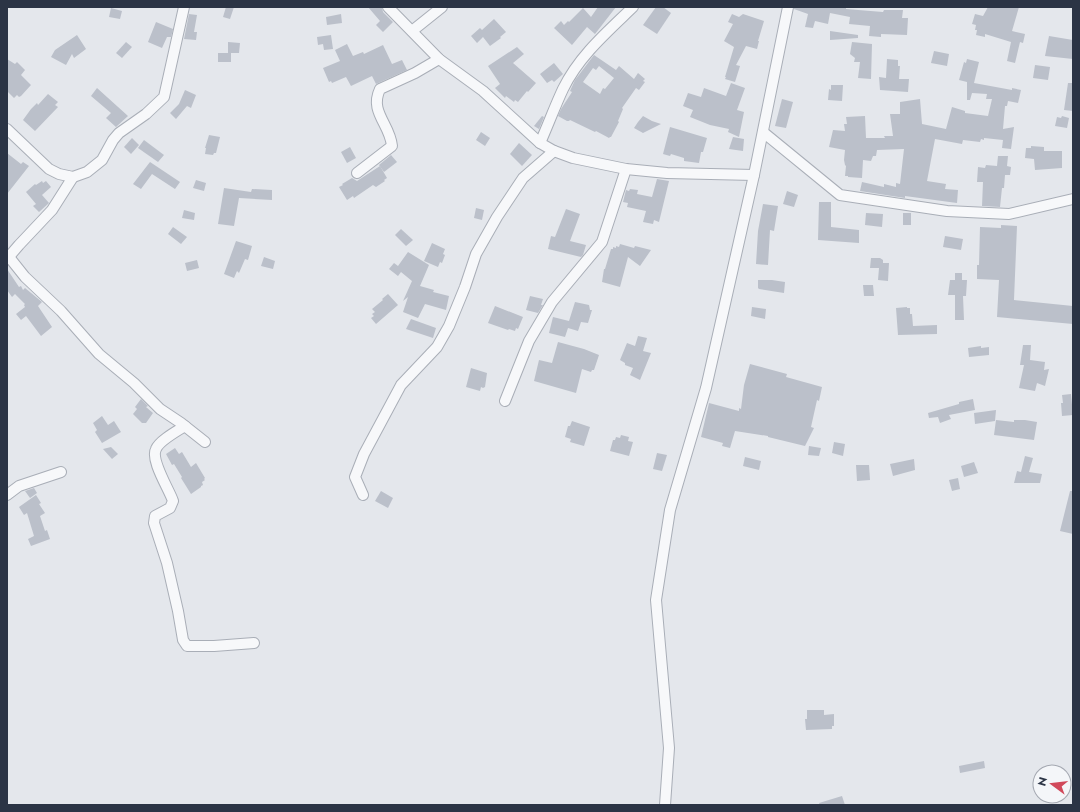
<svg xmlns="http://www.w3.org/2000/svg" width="1080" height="812" font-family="Jost,sans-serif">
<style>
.building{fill:#bbc0ca;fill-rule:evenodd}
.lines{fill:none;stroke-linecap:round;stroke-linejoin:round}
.minor-casing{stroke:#a9aeb7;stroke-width:12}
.minor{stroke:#f7f8fa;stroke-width:10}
</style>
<rect width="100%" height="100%" fill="#e4e7ec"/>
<g class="building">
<path d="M226,7H234L230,19L223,17Z"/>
<path d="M368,7H382L383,12L393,22L383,32L376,25L380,21Z"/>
<path d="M598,7H616L595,34L587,27L572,45L554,28L561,21L564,25L568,21L569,22L583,8L591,17Z"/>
<path d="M656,7H663L671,13L657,34L643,25Z"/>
<path d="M794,7H846V9L883,12L884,10H903L902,18H908L907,35L881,34V37L869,36L870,26L849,24L850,17L830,13L828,24L815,21L813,28L805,27L808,14L794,9Z"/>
<path d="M988,7H1019L1012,31L1025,34L1023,43L1020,42L1015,63L1007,61L1011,42L985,34V37L976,35L977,30H975L976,25L972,24L975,14L983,16Z"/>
<path d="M111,8L122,11L120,19L109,17Z"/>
<path d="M189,14L197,15L194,32H197L196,40L184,39Z"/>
<path d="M341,14L342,23L327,25L326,17Z"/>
<path d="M732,14L739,17L743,14L764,21L758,41H759L757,49L746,46L736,65L740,66L735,82L725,79L726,77H725L734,47L724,41L733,24L728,22Z"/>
<path d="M494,19L506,32L500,37L501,38L490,46L483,37L477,43L471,36L480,28L482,30Z"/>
<path d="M156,22L173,29L171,37H167L162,48L148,42Z"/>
<path d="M830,31L858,35V38L830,40Z"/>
<path d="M77,35L86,49L74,58L72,54L66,65L51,57L55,50Z"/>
<path d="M331,35L333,49L324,50L323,44L318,45L317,37Z"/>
<path d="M1049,36L1073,40V59L1045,56Z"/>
<path d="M126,42L132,47L122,58L116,53Z"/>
<path d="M228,42L240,43L239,53H228Z"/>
<path d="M852,42L872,44L871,79L858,78L860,62H854L855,58L850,54Z"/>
<path d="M347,44L353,56L363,52L364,54L383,45L392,64L402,60L407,70L376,84L372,76L351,86L346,77L332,83L331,81L329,82L323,68L340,61L335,50Z"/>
<path d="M517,47L524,54L513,63L536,83L528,92L527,91L518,102L515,100L514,102L506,96L505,98L495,88L500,84L488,66Z"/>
<path d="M934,51L949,54L947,66L931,63Z"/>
<rect x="218" y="53" width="13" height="9"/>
<path d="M594,55L616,70L619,66L634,79L638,73L645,79L643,81L645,82L639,90L636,88L622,108L623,109L618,121L619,122L611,137H610L609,138L596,131L595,132L570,120L569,121H567L558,116L561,109L572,92L570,91L575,80ZM599,66L614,78L605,89L603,88L600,94L583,82L593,68L596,70Z"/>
<path d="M7,59L15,64L17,62L25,70L21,75L31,85L21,96L19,97L17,95L14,98L7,91Z"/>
<path d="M887,59L898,60V66H900L899,79H909L908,92L880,90L879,77L886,78Z"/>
<path d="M967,59L979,62L974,83L1012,90V88L1021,90L1018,103L1008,101L1007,106H1005L1003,129L1014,127L1011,149L1002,148L1003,140L984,138V140L981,139L980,142L963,140L962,144L935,139L927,181L946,184L945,189L958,190L957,203L905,196V198L860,191L862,182L884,187V184L896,187V183L900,184L904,149L877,150L876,156H873L871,161L863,160L862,178L848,177V176H845L846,166L845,165L844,160L845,150L829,147L833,130L845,131L844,124H847L846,117L865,116L866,138H885L884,136H893L890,114H900V102L920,99L922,124L946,129L952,107L965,111V113L988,116L992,99H986L987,94L972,93L970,100H967V82L959,80L964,62L966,63Z"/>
<path d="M554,63L563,74L554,82L552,80L547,83L540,74Z"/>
<path d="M1035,65L1050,67L1048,80L1033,78Z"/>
<path d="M731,83L745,88L737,110L744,112L739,137L728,132L729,129L710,125L690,117L693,110L683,106L688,93L701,97L704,88L726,96Z"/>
<path d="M1068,83H1073V111L1064,110Z"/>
<path d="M831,85H843L842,101L828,100L829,89L831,90Z"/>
<path d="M97,88L128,116L116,127L106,118L111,113L91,96Z"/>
<path d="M185,90L196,95L191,108L187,106L176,119L170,113L179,104Z"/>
<path d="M48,94L58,102L55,105L58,107L35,131L23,120L31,109L37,103L38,105Z"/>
<path d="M782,99L793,102L786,128L775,126Z"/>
<path d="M542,116L544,117L539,129L534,126Z"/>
<path d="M643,116L652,121L661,124L643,133L634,128L638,122Z"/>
<path d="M1062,116L1069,118L1067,128L1055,126L1057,117L1061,118Z"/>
<path d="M670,127L707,138L703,152H701L699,163L684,161V158L671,154L670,156L663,154Z"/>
<path d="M481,132L490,138L485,146L476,140Z"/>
<path d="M209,135L220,137L216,153H214L213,155L205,154L206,148H205Z"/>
<path d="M733,137L744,139L743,151L729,149Z"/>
<path d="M132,138L139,145L131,154L124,147Z"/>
<path d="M144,140L164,155L158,162L138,148Z"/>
<path d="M519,143L532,155L522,166L510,154Z"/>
<path d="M1031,146L1044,147V151H1062V168L1035,170L1034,159L1025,158L1026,148H1031Z"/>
<path d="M350,147L356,158L347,163L341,152Z"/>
<path d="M7,153L21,164L23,162L29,166L7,194Z"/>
<path d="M391,155L397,162L384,172L379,165Z"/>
<path d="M998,156H1008L1007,166L1011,167L1010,175H1005L1004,188H1002L1000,207L982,206L983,182H977L978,167L985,168L986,165L997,166Z"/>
<path d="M150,162L180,182L175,189L152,174L141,189L133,184Z"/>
<path d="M380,166L387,178L384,180L385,181L376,187L373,185L354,198L353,196L347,200L339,187L343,185L342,184L352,178L357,181Z"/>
<path d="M657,179L669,181L659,222L654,220L653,224L643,222L646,211L627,207L628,203L623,202L626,190L629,191L630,189L638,190L637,194L652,197Z"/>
<path d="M196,180L206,183L204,191L193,188Z"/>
<path d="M42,181L43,183L46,181L51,187L42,195L49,203L39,212L33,206L36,204L26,192L35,184L36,185Z"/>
<path d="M224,188L251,192L252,189L272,190V200L239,198L234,226L218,224Z"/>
<path d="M787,191L798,195L794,207L783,204Z"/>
<path d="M819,202H831V227L859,230V243L818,240Z"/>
<path d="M763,204L778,206L774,231L770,230L768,265L756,264L758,231Z"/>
<path d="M476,208L484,210L482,220L474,218Z"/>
<path d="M566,209L580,214L570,241L586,245L583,255L581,257L548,249L551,236L555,237Z"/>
<path d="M184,210L195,213L194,220L182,218Z"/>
<path d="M866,213L883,214L882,227L865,225Z"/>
<rect x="903" y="213" width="8" height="12"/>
<path d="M1001,225L1017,226L1014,300L1073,306V324L997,317L999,280L977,279V265H979L980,227L1001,228Z"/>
<path d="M173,227L187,237L181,244L168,234Z"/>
<path d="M401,229L413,240L406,246L395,235Z"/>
<path d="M945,236L963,239L961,250L943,247Z"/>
<path d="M236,241L252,246L248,260L245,259L239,273L237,271L234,278L224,274Z"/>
<path d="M432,243L445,249L443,254L445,255L442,263L440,262L438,267L424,261Z"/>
<path d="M620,244L634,248L635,246L651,250L640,266L628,257L620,287L602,282L604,269H605L611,249H613V247L616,248V246L619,247Z"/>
<path d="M408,252L429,265L420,286L434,290L433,292L449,296L446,310L425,304L418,318L403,312L408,297L403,301L412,281L401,272L398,276L389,269L394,263L398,266Z"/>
<path d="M264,257L275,261L273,269L261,266Z"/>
<path d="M871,258H880L883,260V263H889L888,281L878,280L879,268H870Z"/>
<path d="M197,260L199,268L187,271L185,263Z"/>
<path d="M7,269L19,287L21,286L23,290L25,288L42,302L38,306L52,327L41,336L26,316L21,320L16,314L25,307L24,305L25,304L15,294L12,297L7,290Z"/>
<path d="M955,273H962V280H967L966,296H963L964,320H955V295H948L950,280H955Z"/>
<path d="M758,280H772L785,282L784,293L759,289L758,288Z"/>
<path d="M863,285H873L874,296H864Z"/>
<path d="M388,294L398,305L376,324L371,318L374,316L372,314L375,312L372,309L383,300L382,299Z"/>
<path d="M530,296L543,299L541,305H543L538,313L526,310Z"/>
<path d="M575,302L589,305L590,310H592L588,323L581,322L578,331L568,328L565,337L549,333L553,317L569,321Z"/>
<path d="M495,306L523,317L518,329L516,328L515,331L509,329L508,330L488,323Z"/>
<path d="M752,307L766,309L765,319L751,316Z"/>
<path d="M907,307V308H910V314H912L913,326L937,325V334L898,335L896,308Z"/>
<path d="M411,319L436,328L433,338L406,329Z"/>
<path d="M638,336L647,338L643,351L651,353L640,380L630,375L633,368L625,365V363L620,360L627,343L635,346Z"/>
<path d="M558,342L584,349L599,355L594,370H592L591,372L582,369L576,393L534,381L539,360L552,363Z"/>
<path d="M1023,345H1031L1030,360L1045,362L1044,370L1049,369L1045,386L1037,383L1035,391L1019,388L1024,365H1020Z"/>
<path d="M981,346V348L989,347V355L969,357L968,348Z"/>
<path d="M750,364L787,374L786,377L822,387L819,401L817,400L811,427L814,428L805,446L768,437V436L735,431L730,448L722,446L723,443L701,437L709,403L739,411V408L741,409L744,385Z"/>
<path d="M471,368L487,373L485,387L483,388L481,387L480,391L466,387Z"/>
<path d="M1071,394L1073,415L1062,416L1061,403H1063L1062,395Z"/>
<path d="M141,399L148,406L146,407L153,413L146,423H142L133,414L137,409L135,407Z"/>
<path d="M973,399L975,410L949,415L951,419L940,423L938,417L929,418L928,413L959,404V402Z"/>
<path d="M996,410L995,421L975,424L974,413Z"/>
<path d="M102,416L108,425L114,421L121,432L102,443L95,432L97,430L93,423Z"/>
<path d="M996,420L1014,422V420H1025L1037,422L1034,440L994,435Z"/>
<path d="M572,421L590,427L584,446L570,442L571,439L565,437L568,426H570Z"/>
<path d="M621,435L629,437L628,441L633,442L629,456L610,451L613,440H615L616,437L620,438Z"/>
<path d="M834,442L845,444L843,456L832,453Z"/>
<path d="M809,446L821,448L819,456L808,455Z"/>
<path d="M111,447L118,454L112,459L103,449Z"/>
<path d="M175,448L179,454L182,452L191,467L196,463L205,478L204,479L205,480L202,482L203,485L201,486V487L191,494L181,478L182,477L174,464L172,465L166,454Z"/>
<path d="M657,453L667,455L662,471L653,469Z"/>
<path d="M1025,456L1033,458L1029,472L1042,474L1040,483H1014L1017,471L1021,472Z"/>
<path d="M745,457L761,461L759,470L743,466Z"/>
<path d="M914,459L915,470L893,476L890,464Z"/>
<path d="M974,462L978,473L964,477L961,466Z"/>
<path d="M856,465H869L870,480L857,481Z"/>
<path d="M958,478L960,489L952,491L949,480Z"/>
<path d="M34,488L37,493L30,498L25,491Z"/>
<path d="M381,491L393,498L388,508L375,501Z"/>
<path d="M1070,491H1073V534L1060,531Z"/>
<path d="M36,495L41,503L39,504L45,513L40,516L45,531L47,530L50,539L31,546L28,539L34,536L27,513L24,515L19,507Z"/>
<path d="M807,710H824V715L834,714V726H832V729L806,730L805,719H807Z"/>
<path d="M984,761L985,768L960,773L959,766Z"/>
<path d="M842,796L845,805H820L819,803Z"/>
</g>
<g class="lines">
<g class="minor-casing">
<g id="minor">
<path d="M388,7L439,59L483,91L540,143L554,151L573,158L626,169L667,173L754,175"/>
<path d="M412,31L442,7"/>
<path d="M7,129L49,169L59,174L73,177L87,172L102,160L113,140L119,133L146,114L164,97L184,7"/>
<path d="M763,132L840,195L947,211L1009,214L1073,199"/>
<path d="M540,143C548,125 555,106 563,89C579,56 607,32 633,7"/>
<path d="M357,173L392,146C390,124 369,112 380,89L415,73L439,59"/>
<path d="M9,257L25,277L61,311L99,354L134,383L160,409L181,423L205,442"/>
<path d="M7,259L19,245L52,210L73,177"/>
<path d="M505,401L529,341L552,302L602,242L626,169"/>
<path d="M185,426C177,431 159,441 156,449C150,460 169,489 173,501L170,508L155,516L154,523L167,563L178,611L183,640L187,646H214L254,643"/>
<path d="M7,495L19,486L61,472"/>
<path d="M363,495L355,477L364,454L401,385L437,347L449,326L465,287L476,254L497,217L523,178L554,151"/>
<path d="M665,805L669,748L656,600L670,510L706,388L754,175L788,7"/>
</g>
</g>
<use href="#minor" class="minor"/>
</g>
<rect width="1080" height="812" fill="none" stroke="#2b3445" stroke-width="16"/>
<g transform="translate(1052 784) rotate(285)"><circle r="19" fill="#f4f6f9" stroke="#a4a8b1"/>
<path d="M0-3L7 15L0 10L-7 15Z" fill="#d1495b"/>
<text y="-6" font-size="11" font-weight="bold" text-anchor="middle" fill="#2b3445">N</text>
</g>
</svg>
